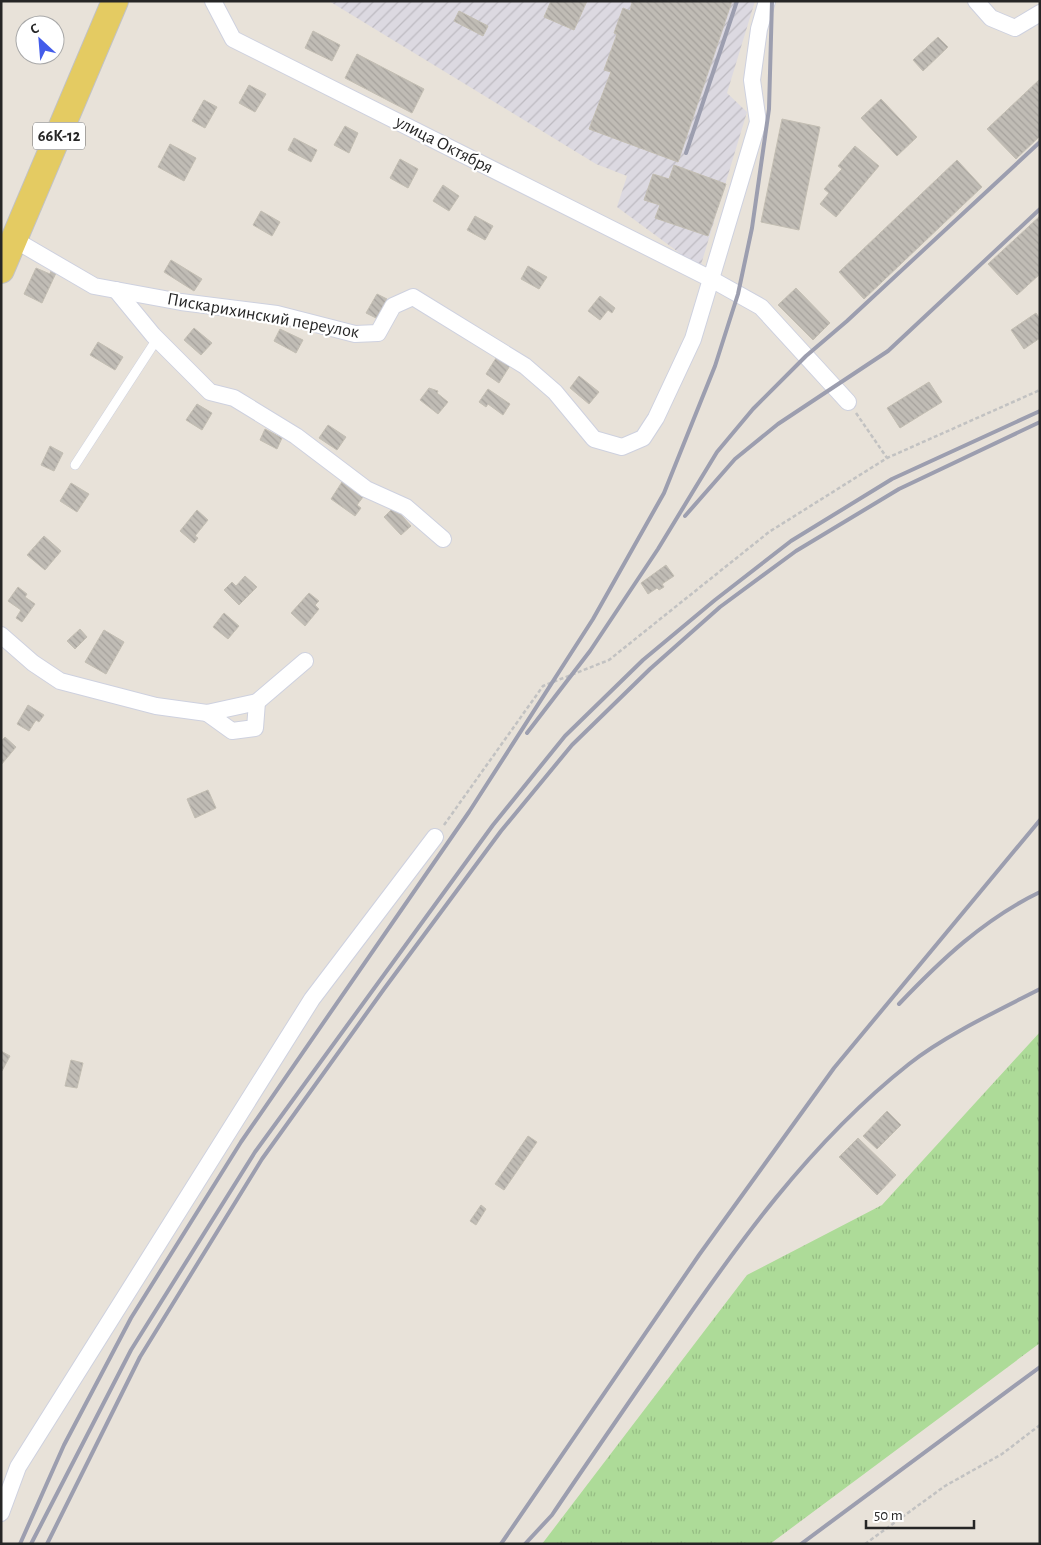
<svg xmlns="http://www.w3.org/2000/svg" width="1041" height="1545" font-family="'Alegreya Sans',sans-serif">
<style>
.industrial{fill:url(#industrial-furrows)}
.grass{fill:url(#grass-tufts)}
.building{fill:url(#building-back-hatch);stroke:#c3beb3}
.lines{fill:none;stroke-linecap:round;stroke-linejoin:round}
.lane-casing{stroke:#ced1df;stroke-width:10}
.street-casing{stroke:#ced1df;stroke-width:18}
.primary-casing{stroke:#c2c2c2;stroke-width:28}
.path{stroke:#c2c2c2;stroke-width:2.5;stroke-dasharray:4 2.5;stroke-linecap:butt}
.lane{stroke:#fff;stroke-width:9}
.street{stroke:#fff;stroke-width:16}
.primary{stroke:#e4cb62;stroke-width:26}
.rail{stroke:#9c9eaf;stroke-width:4}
.labels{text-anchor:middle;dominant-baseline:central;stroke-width:4.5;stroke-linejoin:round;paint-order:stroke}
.shield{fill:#fff;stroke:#676767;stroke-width:1}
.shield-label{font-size:16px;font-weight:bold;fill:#262626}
.street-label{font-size:18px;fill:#262626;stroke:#fff}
</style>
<defs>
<pattern id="industrial-furrows" width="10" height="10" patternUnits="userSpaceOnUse" patternTransform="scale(1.25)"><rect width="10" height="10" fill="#dcd9e1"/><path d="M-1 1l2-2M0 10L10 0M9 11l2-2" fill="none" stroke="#bdbac1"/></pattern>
<pattern id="grass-tufts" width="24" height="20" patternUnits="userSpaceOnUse" patternTransform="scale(1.25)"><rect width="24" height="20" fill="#addb98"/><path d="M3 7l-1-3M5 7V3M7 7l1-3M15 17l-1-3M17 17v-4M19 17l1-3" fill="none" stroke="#95bc83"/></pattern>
<pattern id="building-back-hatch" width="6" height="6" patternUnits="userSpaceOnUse" patternTransform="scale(1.25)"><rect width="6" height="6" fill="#c0bcb5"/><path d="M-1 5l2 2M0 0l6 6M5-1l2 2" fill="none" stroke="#a5a19c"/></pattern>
</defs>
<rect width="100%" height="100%" fill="#e8e2d9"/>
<path class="industrial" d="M329,1H755L727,93L747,112L700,268L617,207L627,176L596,164Z"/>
<path class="grass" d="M1040,1032V1343L770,1544H542L747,1275L882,1205Z"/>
<g class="building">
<path d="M551,1H587L574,30L544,17Z"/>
<path d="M630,1H732L678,162L589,129L611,72L604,70L617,34L614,33L623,8L630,11L632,3Z"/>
<path d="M459,11L488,26L483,36L454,21Z"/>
<path d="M313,31L340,45L332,61L305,48Z"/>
<path d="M938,37L948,47L923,71L913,60Z"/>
<path d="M357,54L424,89L412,113L345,78Z"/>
<path d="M1040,79V136L1016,159L987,129Z"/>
<path d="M249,85L266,94L255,112L239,103Z"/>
<path d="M881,99L917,137L897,156L861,118Z"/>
<path d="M204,100L217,107L205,128L192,121Z"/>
<path d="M782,119L820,127L799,230L761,222Z"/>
<path d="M345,126L358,133L349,153L334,145Z"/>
<path d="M294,138L317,150L311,162L288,150Z"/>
<path d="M170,144L196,158L184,181L158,167Z"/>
<path d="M855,146L879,166L836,217L820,204L829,193L824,189L842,169L838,166Z"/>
<path d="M400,159L418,169L408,188L390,178Z"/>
<path d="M957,160L982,187L864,299L839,272Z"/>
<path d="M674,165L726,184L708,236L655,218L660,205L644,200L653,174L669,179Z"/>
<path d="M443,185L459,196L449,211L433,201Z"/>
<path d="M261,211L280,222L272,236L253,225Z"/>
<path d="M475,216L493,226L485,240L467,230Z"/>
<path d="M1040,216V274L1017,295L988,264Z"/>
<path d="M171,260L202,279L194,291L164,272Z"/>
<path d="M528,266L547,277L539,289L521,279Z"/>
<path d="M36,268L50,274L51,271L56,273L42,303L24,294Z"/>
<path d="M796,288L830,323L813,340L778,305Z"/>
<path d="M377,294L387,299L376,318L366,313Z"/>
<path d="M600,296L615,308L612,313L608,310L600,320L588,311Z"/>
<path d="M1036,313L1040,319V338L1024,349L1011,330Z"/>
<path d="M194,328L212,343L201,355L184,340Z"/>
<path d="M280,329L303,340L296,353L274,341Z"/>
<path d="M98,342L123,357L115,370L90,355Z"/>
<path d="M498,355L511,364L499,383L486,374Z"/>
<path d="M579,376L599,392L589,404L570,388Z"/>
<path d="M929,382L942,402L900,428L887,408Z"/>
<path d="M429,388L438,391L437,393L448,402L438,414L420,400Z"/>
<path d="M488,389L510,404L503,415L488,404L486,407L479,402Z"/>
<path d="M197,404L212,413L202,430L186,420Z"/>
<path d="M328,425L346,437L337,450L319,438Z"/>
<path d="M265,429L282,438L277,449L260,440Z"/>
<path d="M50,446L63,453L54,471L41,465Z"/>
<path d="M342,482L363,497L357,505L361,508L355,516L331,499Z"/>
<path d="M71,483L89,494L77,512L60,501Z"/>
<path d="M394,507L411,526L401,535L384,517Z"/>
<path d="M197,510L208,520L195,536L198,538L194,543L180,531Z"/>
<path d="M44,536L61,551L45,570L27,555Z"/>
<path d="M666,565L674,576L662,584L664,587L659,590L657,588L648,594L641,583Z"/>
<path d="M245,576L257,587L239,605L224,590L232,582L236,586Z"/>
<path d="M18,587L27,594L25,597L35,604L22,622L16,618L21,610L8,601Z"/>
<path d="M309,593L319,601L315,605L319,609L305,626L291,613Z"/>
<path d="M224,613L239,626L228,639L213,627Z"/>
<path d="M80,629L87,637L75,649L67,641Z"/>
<path d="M104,630L124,642L106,674L85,662Z"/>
<path d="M28,705L44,715L39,722L36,720L29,731L17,724Z"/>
<path d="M5,737L16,747L1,765V741Z"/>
<path d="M208,790L216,808L195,818L187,799Z"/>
<path d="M1,1051L10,1056L2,1071H1Z"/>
<path d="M71,1060L83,1063L77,1088L65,1086Z"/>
<path d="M887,1111L901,1125L877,1149L863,1136Z"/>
<path d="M528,1136L537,1142L504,1190L495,1184Z"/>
<path d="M858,1138L896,1175L877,1195L839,1157Z"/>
<path d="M481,1205L486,1209L476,1225L470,1221Z"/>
</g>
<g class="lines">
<g class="lane-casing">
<path id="lane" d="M75,465L157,339"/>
</g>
<g class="street-casing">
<g id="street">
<path d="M213,1L233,39L711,279L758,122L752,80L759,29L767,1"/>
<path d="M976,1L991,18L1015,28L1040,13"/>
<path d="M15,240L94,286L181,302L277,314L355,334L378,333L393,306L413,297L525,366L555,392L594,439L622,447L643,438L656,418L693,339L711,279L761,307L848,402"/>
<path d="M116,290L153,335L210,392L234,398L296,436L366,489L406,507L443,539"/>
<path d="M1,635L33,663L60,681L156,706L207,713L257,702L305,661"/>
<path d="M207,713L232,731L255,728L257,702"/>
<path d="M1,1513L18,1467L312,999L435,837"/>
</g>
</g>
<g class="primary-casing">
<path id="primary" d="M1,270L115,1"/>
</g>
<g class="path">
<path d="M856,413L887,458"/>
<path d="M444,825L543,686L609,660L769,532L887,458L1040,390"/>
<path d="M865,1544L945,1486L1002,1454L1040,1425"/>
</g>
<use href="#lane" class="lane"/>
<use href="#street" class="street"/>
<use href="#primary" class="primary"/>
<g class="rail">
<path d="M686,153L737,1"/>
<path d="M685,516L735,459L778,424L888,351L1040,209"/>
<path d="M527,733L590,651L658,549L717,452L753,409L806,356L847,321L1040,142"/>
<path d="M899,1004C941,960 984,919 1040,892"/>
<path d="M20,1544L64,1445L131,1318L241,1142L469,812L593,619L664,493L715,366L738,294L752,228L769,109L772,1"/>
<path d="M31,1544L131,1350L255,1152L493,825L565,736L643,660L715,600L791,541L892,479L1040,411"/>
<path d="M47,1544L140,1357L262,1159L384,989L501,831L572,745L650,669L720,607L796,551L899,489L1040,422"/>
<path d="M501,1544L699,1255L834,1068L1040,820"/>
<path d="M525,1544L552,1515C589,1460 627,1405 665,1350C736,1246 809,1143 909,1064C944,1036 999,1010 1040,989"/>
<path d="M801,1544L1040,1367"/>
</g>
</g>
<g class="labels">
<rect class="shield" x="33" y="122.5" width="52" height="27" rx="4"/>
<g class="shield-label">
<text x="59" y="136">66К-12</text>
</g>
<g class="street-label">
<text transform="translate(444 145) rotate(27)">улица Октября</text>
<text transform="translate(263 316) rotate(10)">Пискарихинский переулок</text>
</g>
</g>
<rect width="1041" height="1545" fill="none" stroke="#262626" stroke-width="5"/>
<g transform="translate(40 40) rotate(334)"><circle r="24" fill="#ffffff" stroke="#a8a8a8"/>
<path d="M0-4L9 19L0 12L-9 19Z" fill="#435cea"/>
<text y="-8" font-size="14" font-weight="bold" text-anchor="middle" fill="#262626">С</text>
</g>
<path d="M866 1520v8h108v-8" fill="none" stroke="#262626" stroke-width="2.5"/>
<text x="874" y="1520" font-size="15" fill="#262626" stroke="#ffffff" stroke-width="4" paint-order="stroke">50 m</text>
</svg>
